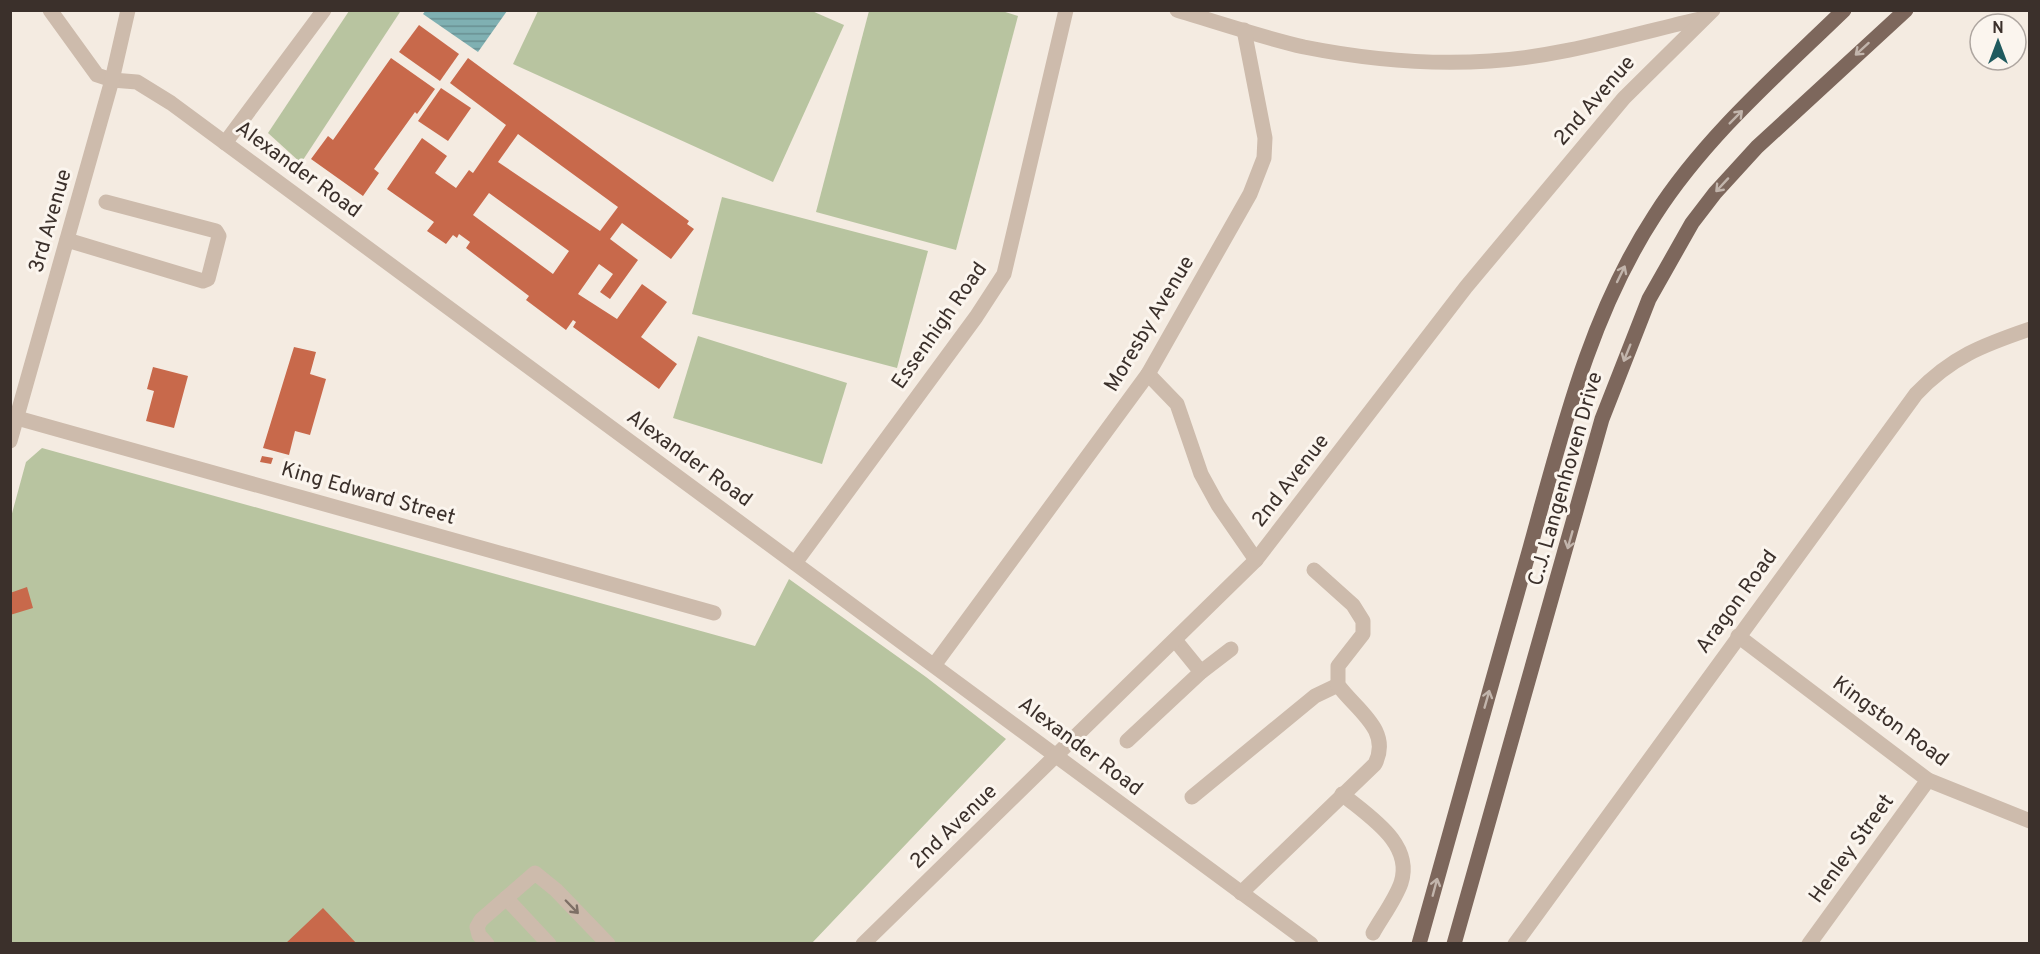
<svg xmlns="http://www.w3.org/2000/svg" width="2040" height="954" font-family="Overpass,sans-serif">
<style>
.grass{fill:#b8c4a0}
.water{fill:url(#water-rules)}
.building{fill:#c8694b;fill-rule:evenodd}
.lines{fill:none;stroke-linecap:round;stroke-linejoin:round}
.minor{stroke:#cdbbac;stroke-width:15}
.major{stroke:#7d675c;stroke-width:15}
.oneway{stroke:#c2b5ac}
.oneway2{stroke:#7d6f65}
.labels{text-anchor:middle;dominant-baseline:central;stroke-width:6;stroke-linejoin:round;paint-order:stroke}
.street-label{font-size:21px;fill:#3b302b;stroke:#fbf5ee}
</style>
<defs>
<pattern id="water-rules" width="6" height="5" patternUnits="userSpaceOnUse" patternTransform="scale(1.5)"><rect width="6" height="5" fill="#7fb0b2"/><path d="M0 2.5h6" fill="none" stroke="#699091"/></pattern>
</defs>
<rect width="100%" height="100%" fill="#f4ebe1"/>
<g class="grass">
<path d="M999,10L1018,16L956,250L816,212L869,11Z"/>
<path d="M399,11L400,12L301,163L268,133L349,11Z"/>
<path d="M812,11L844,25L773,182L513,64L538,11Z"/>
<path d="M722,197L928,251L897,368L692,314Z"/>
<path d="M698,336L847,383L822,464L673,418Z"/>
<path d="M42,448L755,646L789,579L926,677L1006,739L812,943L11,944V517L26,462Z"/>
</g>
<path class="water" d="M426,10H507V11L478,52L423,14Z"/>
<g class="building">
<path d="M419,25L459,54L440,81L399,52Z"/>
<path d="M391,58L435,89L417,114L415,112L374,169L379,173L363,196L311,159L328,136L333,140Z"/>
<path d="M468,58L689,221L687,224L694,229L671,259L622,223L610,239L638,260L610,299L600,292L613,274L599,264L578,294L617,319L642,284L667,302L641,337L677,364L659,389L573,327L576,322L573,320L566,330L526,300L529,296L466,248L470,242L459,234L457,238L453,235L446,244L427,231L434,222L387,189L422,138L447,156L435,173L456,188L469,170L473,173L506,125L450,83ZM518,134L618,207L600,231L498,162ZM489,193L569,251L553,274L473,215Z"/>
<path d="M441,88L471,108L448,141L418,121Z"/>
<path d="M294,347L316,352L310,374L326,379L310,435L295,431L289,455L263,448Z"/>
<path d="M153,367L188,376L174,428L146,421L154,391L147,389Z"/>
<path d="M262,456L273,458L271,464L260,462Z"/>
<path d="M27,587L33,608L10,615V593Z"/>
<path d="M323,908L357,944H285Z"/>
</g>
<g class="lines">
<g class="minor">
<path d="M50,10L97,75L112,80L137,82L171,103L1311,944"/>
<path d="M1177,10C1219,23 1261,37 1304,47C1364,59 1429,65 1490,61C1562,57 1633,34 1704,18"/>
<path d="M225,143L324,10"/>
<path d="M67,240L203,281L208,279L219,236L216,231L106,202"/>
<path d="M1148,374L1177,404L1201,474L1218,505L1256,560"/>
<path d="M10,416L714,613"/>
<path d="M10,441L112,80L128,10"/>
<path d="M795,563L976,317L1004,274L1066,10"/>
<path d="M1738,636L1928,780L2030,821"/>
<path d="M1175,640L1201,672"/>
<path d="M935,664L1148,374L1250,194L1264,158L1265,138L1244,30"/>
<path d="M1127,741L1201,672L1231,649"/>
<path d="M1342,794C1368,816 1414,843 1401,883C1395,900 1382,917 1373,933"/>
<path d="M1192,797L1315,696L1338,685"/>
<path d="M1241,893L1375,764C1392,730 1356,710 1338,685V666L1363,634V621L1353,605L1314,570"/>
<path d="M506,898L549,944"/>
<path d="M487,944L479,935L477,927L481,920L535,873L556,890L608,944"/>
<path d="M863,944L1256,560L1466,287L1624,98L1713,10"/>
<path d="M1515,944L1916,394C1951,357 1983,345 2030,329"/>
<path d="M1809,944L1928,780"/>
</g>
<g class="major">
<path d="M1419,944C1455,811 1493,680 1530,548C1562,433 1589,316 1655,215C1705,137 1778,74 1844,10"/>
<path d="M1454,944L1602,419L1649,299L1692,223L1715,193L1757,147L1906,10"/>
</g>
</g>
<defs><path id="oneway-shaft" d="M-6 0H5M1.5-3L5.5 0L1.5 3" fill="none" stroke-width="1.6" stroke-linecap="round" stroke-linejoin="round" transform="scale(1.5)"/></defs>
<g class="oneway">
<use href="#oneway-shaft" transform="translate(1862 49) rotate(138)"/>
<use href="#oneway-shaft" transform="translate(1736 117) rotate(-45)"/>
<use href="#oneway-shaft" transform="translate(1722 185) rotate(133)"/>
<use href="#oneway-shaft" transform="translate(1621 274) rotate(-64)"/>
<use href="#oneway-shaft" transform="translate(1627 353) rotate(112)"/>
<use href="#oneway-shaft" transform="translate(1570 540) rotate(106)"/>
<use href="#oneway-shaft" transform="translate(1487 699) rotate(-74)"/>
<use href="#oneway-shaft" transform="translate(1435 887) rotate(-75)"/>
</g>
<use class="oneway2" href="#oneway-shaft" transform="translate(572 907) rotate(46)"/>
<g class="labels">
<g class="street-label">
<text transform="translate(1595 101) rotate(-49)">2nd Avenue</text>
<text transform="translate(298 170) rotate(36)">Alexander Road</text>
<text transform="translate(51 221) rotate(-74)">3rd Avenue</text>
<text transform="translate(1150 324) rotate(-59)">Moresby Avenue</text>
<text transform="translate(940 326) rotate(-55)">Essenhigh Road</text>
<text transform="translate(689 459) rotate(36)">Alexander Road</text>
<text transform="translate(1566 479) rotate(-74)">C.J. Langenhoven Drive</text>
<text transform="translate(1291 481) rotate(-52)">2nd Avenue</text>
<text transform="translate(368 494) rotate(16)">King Edward Street</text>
<text transform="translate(1737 602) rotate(-54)">Aragon Road</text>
<text transform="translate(1890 722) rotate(36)">Kingston Road</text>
<text transform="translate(1080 747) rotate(37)">Alexander Road</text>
<text transform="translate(954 827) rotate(-44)">2nd Avenue</text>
<text transform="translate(1852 849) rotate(-54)">Henley Street</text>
</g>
</g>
<rect width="2040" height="954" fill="none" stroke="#3b302b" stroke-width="24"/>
<g transform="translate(1998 42)"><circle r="28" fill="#fbf5ee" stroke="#aea6a0" stroke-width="1.5"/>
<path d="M0-4.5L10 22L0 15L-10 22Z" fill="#1f5a5e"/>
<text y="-9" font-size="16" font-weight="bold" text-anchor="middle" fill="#3b302b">N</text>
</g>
</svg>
